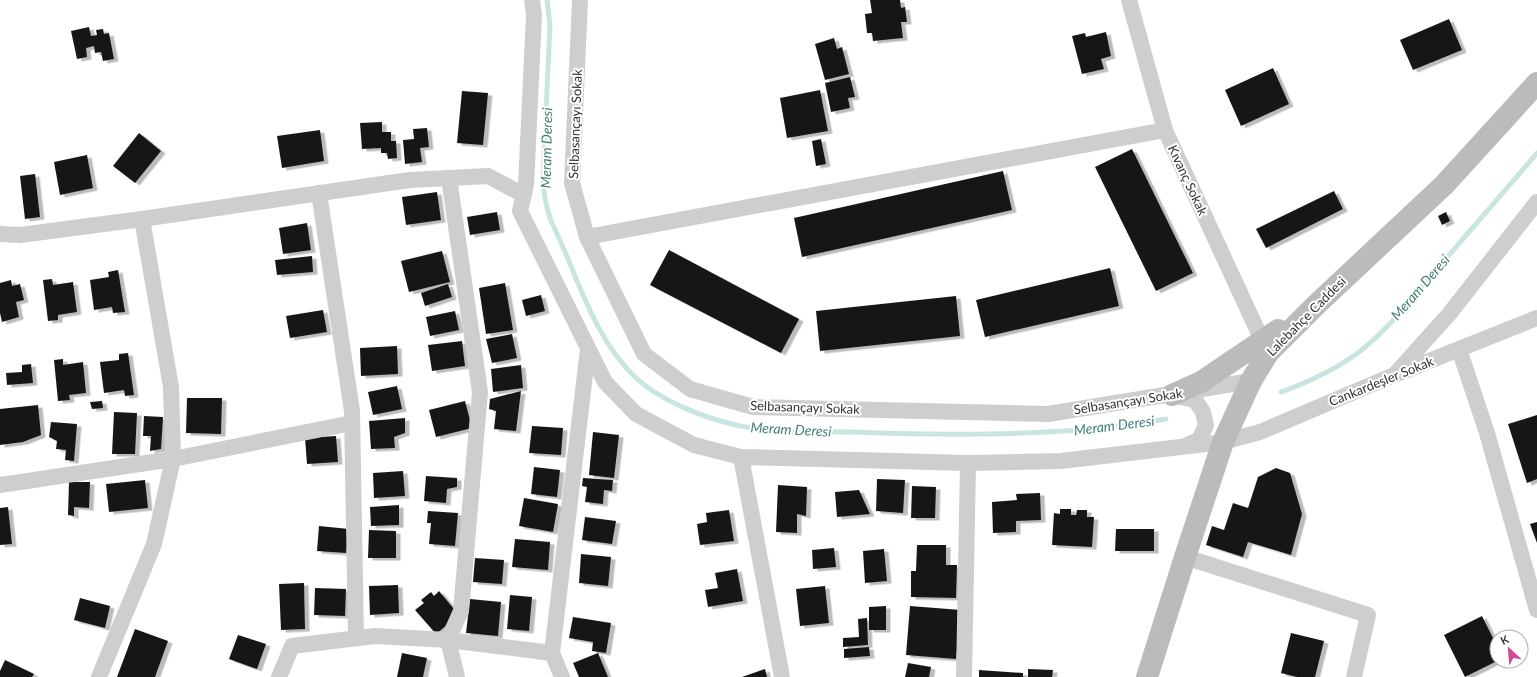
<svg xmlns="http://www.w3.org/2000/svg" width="1537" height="677" font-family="Lato,sans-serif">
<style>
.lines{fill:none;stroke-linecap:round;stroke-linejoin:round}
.stream{stroke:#c9e5e2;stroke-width:5}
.building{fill:#181818;filter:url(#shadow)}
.street{stroke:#cecece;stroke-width:16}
.secondary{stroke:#bbb;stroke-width:22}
.labels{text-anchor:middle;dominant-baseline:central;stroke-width:4;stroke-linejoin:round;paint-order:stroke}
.street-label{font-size:13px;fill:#313131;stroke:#fff}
.water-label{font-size:14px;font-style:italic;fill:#427e77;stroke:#fff}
</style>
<defs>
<filter id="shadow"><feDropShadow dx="4.5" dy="2.5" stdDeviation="0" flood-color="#0004"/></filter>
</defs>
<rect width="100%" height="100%" fill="#fff"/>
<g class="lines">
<g class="stream">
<path d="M547,0L550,25L543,177C543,193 546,206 551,221C577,273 592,336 635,377C658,399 701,417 732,424C770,434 811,431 851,432C929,435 1013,436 1090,429C1116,427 1141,423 1166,419"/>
<path d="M1281,392C1309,382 1335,370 1359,352C1387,331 1413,297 1436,270C1470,231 1504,192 1537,153"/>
</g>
</g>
<g class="building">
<path d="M870,0H900L901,8L905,7L907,22H901L903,38L873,41L872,33H867L865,14L872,13Z"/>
<path d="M1449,19L1462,50L1413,70L1400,40Z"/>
<path d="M89,27L91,36L97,35L96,30L103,29L104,34L109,33L114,59L103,61L101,52L95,53L94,46L86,48L87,57L77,59L71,31Z"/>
<path d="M1106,32L1111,56L1101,59L1104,69L1082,74L1072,36L1085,33L1086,37Z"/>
<path d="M834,38L837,49L842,47L849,74L825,80L815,44Z"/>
<path d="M1273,68L1289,104L1241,126L1225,90Z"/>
<path d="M850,77L855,97L848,98L850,108L831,112L825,83Z"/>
<path d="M820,90L828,131L787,138L780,98Z"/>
<path d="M462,91L488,93L483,145L457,143Z"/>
<path d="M382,122V132H391V141H396L397,158L388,159L387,153H381V148L362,149L360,123Z"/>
<path d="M427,128L429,147L420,148L422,162L405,164L403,140L414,139L413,129Z"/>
<path d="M320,130L324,161L282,168L277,136Z"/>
<path d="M139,133L161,151L135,183L113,166Z"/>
<path d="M821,139L826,164L816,166L812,141Z"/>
<path d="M1132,149L1193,273L1156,291L1095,167Z"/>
<path d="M87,155L93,188L60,195L54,162Z"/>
<path d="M1003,171L1012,210L802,257L794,218Z"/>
<path d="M35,174L40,217L25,219L20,176Z"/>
<path d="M1334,191L1343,209L1266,248L1256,229Z"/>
<path d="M437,192L441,220L406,225L402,197Z"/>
<path d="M497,212L500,230L470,235L467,217Z"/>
<path d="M1446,212L1450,221L1442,225L1438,216Z"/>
<path d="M307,223L311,250L283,254L279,228Z"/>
<path d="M669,250L799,319L781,353L650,285Z"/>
<path d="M442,251L450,282L409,292L401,261Z"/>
<path d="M312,256L313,272L277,275L275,260Z"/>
<path d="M1110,268L1119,306L985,337L976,300Z"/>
<path d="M118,270L125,312L113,313L112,307L94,310L90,280L109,277L108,272Z"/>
<path d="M52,279L53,285L73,282L77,312L58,315V320L48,321L43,280Z"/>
<path d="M11,280L12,286L20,284L24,300L16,302L19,317L2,322L0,313V283Z"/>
<path d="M505,283L513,330L486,334L479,288Z"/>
<path d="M448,284L452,297L425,306L421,293Z"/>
<path d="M541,295L545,311L526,316L522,300Z"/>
<path d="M956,296L960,336L820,351L816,311Z"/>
<path d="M323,310L327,332L290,338L286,316Z"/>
<path d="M455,311L459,330L430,336L426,317Z"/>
<path d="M512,334L517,358L492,363L486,339Z"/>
<path d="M462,341L465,366L432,371L428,345Z"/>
<path d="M397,346L398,374L361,376L360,348Z"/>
<path d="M128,353L134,395L125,396L124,390L104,393L100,362L119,360V354Z"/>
<path d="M63,359V365L83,362L86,393L69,395L70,400L58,401L54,360Z"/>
<path d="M31,364L33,383L7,385L6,373L22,372V365Z"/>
<path d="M521,365L523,388L493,392L491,369Z"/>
<path d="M397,386L402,409L373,415L368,392Z"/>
<path d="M521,391L516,431L494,429L496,411L489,409L490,399Z"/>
<path d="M187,398H222L221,434L186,433Z"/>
<path d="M102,401L103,408L92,409L90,402Z"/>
<path d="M465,401L472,428L436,437L429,410Z"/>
<path d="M38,405L41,435L23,442L0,445V409Z"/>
<path d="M114,412L137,413L135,454H112Z"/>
<path d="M1537,415V479L1527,483L1508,424Z"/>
<path d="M144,416L163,417L161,449L150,451L151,436H143Z"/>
<path d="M405,418V433L394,437L395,448L371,449L369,421Z"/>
<path d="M51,422L77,424L74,461L65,460L66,450L56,449L57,441L49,437Z"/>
<path d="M532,426L563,428L561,455L529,453Z"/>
<path d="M593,432L619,435L614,478L589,475Z"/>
<path d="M336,436L338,462L307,464L305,438Z"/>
<path d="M534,467L560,470L557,497L531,494Z"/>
<path d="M1276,468L1290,473L1302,514L1291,555L1248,542L1243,557L1206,545L1212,526L1224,530L1233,503L1248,508L1258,477Z"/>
<path d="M403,471L405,496L374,498L373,473Z"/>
<path d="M426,476L457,478V487L447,489L446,503L424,501Z"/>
<path d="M583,478L613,480L612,491L604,490L603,504L585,502L587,487L582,486Z"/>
<path d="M877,479L905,480L903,513L876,511Z"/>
<path d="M145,480L148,508L109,512L106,484Z"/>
<path d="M69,482H90L89,508L74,507V516L68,515Z"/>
<path d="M778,485L807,487L806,516L797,514V533L776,532Z"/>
<path d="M912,486L936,487L935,518H911Z"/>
<path d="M859,490L870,514L837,517L835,492Z"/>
<path d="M1040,493L1041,520L1016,521V532L993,533L992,502L1017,500L1016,494Z"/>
<path d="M524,498L558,504L553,532L519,526Z"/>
<path d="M399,505V525L371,526L370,507Z"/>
<path d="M8,507L12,544L0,545V508Z"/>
<path d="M1060,509H1071V515H1076L1077,510H1087V517H1094L1092,547L1052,545L1054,513L1060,514Z"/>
<path d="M729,510L734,541L700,545L697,524L707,522L706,513Z"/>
<path d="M428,511L458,513L455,546L429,544L431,523H427Z"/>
<path d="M585,517L616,521L612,544L582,540Z"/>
<path d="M1537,522V543L1530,524Z"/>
<path d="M319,526L349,529L346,553L317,551Z"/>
<path d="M1116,529H1154V551H1115Z"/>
<path d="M369,530L396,531V558H368Z"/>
<path d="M515,539L550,542L548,570L512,567Z"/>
<path d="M917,545H946V565H957L956,598L911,597V571H916Z"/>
<path d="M834,548L836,567L813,569L812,550Z"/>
<path d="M884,549L887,581L865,583L863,551Z"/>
<path d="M581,554L611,557L608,586L579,583Z"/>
<path d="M475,558L504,560L502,584L473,582Z"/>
<path d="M737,569L743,601L708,607L705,590L718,588L715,573Z"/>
<path d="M304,583L305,629L281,630L279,584Z"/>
<path d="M398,585L399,613L370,615L369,586Z"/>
<path d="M825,586L829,623L800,626L796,589Z"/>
<path d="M315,588L346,589L345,616L314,615Z"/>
<path d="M439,591L459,615L436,634L415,610L424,603L421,600L431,592L434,596Z"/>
<path d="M510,595L532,597L529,631L507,629Z"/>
<path d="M80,598L110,606L105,628L74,620Z"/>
<path d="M470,599L501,602L498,636L466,633Z"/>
<path d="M886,606V630H869V607Z"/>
<path d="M910,606L961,610L956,659L906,655Z"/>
<path d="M1482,616L1497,646V661L1465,677L1444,635Z"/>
<path d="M573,617L611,623L606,653L592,651L593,642L569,638Z"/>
<path d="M867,618L868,645L843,647V638L859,637L858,619Z"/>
<path d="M135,629L168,641L155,677H117Z"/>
<path d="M1291,633L1324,641L1315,677H1297L1281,673Z"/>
<path d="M238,635L266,644L257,669L229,659Z"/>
<path d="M869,647L870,656L844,658V649Z"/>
<path d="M402,653L427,658L423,677H397Z"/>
<path d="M598,653L608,677H579L573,663Z"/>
<path d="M5,660L34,674L32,677H0V671Z"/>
<path d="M908,663L931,667L929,677H905Z"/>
<path d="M765,669L767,677H742Z"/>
<path d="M1028,669L1053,670L1052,677H1028Z"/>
<path d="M979,670L1023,673V677H979Z"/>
</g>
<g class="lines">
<g class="street">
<path d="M532,0L534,15L526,185L520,211L605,382L636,414L694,445L741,457L968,463L1061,461L1223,442L1260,432L1394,375L1537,318"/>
<path d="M580,0L572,183L587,237L644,354L690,389L753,407L1048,414L1251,381"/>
<path d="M1129,0L1165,130L1266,349"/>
<path d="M449,178L480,392L461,611L448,640L457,677"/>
<path d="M319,193L352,411L356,638"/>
<path d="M0,234L20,235L142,219L410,180L488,176L524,195"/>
<path d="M587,237L1165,130"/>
<path d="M1459,349L1487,433L1537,610"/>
<path d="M1397,372L1450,313L1537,202"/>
<path d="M1176,396L1195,400L1203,412L1206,425L1199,440L1187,445"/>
<path d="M741,457L782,677"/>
<path d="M0,485L173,459L352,423"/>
<path d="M1185,557L1368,615L1354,677"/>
<path d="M99,677L154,544L173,459L171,387L142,219"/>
<path d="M279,677L292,646L375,636L448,640L552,653"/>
<path d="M562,677L552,653L588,349"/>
<path d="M964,677L968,463"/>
</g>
<g class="secondary">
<path d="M1172,395L1201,382L1278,330"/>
<path d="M1147,677L1185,557L1223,442L1251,381L1268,353L1316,305L1444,185L1537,83"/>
</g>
</g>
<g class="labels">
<g class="street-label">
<text transform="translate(575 124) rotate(-88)">Selbasançayı Sokak</text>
<text transform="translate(1188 180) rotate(65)">Kıvanç Sokak</text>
<text transform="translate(1306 316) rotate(-45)">Lalebahçe Caddesi</text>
<text transform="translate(1381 381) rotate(-22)">Cankardeşler Sokak</text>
<text transform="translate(1128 401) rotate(-9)">Selbasançayı Sokak</text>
<text transform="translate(805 407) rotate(2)">Selbasançayı Sokak</text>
</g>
<g class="water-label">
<text transform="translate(546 148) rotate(-89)">Meram Deresi</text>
<text transform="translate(1420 287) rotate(-49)">Meram Deresi</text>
<text transform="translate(1114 425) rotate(-7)">Meram Deresi</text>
<text transform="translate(791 429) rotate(3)">Meram Deresi</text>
</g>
</g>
<g transform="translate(1509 649) rotate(334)"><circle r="19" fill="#ffffff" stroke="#adadad"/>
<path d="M0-3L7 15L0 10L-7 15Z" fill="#d24998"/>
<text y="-6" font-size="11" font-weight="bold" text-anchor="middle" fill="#313131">K</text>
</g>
</svg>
